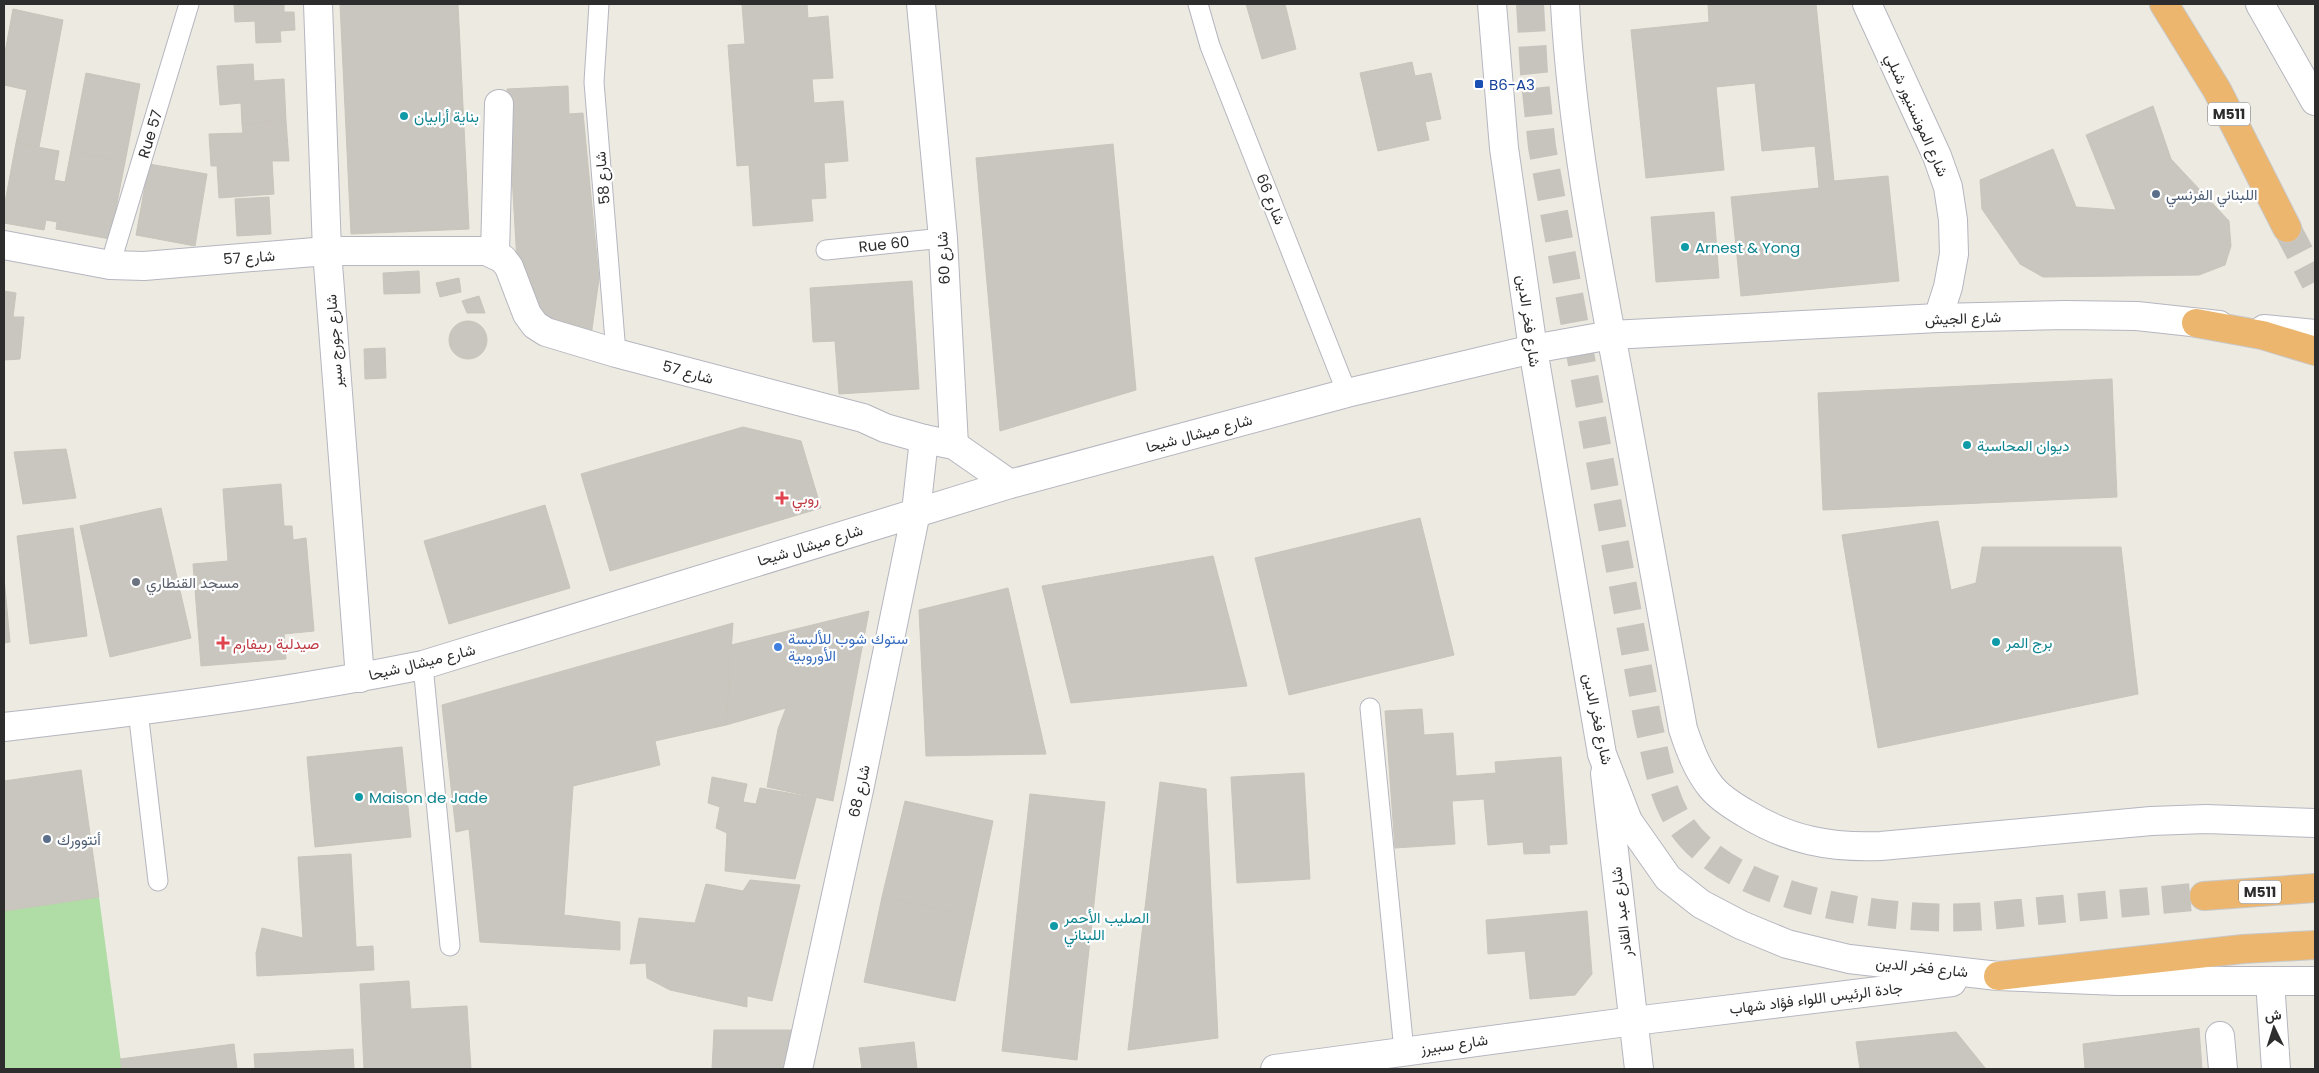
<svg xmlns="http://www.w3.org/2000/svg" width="2319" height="1073" font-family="Poppins,Vazirmatn,sans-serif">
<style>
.green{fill:#b0dca5}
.building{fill:#c9c6c0;stroke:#c8c5bb}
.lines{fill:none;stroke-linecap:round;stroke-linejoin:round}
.motorway-tunnel{stroke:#c7c4be;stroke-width:28;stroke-dasharray:28 14;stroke-linecap:butt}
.service-casing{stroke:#b5b6bf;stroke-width:21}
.pedestrian-casing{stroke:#b5b6bf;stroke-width:30}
.minor-casing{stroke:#b5b6bf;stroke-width:30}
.tertiary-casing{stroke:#b5b6bf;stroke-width:30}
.secondary-casing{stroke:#b5b6bf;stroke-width:30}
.motorway-casing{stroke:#c8c8c8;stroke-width:30}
.service{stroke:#fff;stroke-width:19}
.pedestrian{stroke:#fff;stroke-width:28}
.minor{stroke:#fff;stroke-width:28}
.tertiary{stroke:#fff;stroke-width:28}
.secondary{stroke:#fff;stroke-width:28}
.motorway{stroke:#ecb66e;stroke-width:28}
.transit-dot{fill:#1a4fb4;stroke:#fff;stroke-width:2}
.culture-dot{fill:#0f9aa8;stroke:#fff;stroke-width:2}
.service-dot{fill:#5c6f8a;stroke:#fff;stroke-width:2}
.health-dot{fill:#e0444e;stroke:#fff;stroke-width:2}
.worship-dot{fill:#6b7280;stroke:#fff;stroke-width:2}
.shop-dot{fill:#3f7fe0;stroke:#fff;stroke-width:2}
.labels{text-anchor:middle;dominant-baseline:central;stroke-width:4.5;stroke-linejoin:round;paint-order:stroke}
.shield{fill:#fff;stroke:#6c6c6c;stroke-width:1}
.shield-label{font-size:14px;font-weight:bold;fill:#2d2d2d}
.transit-label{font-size:15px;fill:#164399;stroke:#fff;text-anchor:start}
.street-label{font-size:15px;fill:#2d2d2d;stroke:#fff}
.culture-label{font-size:15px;fill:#0d838f;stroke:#fff;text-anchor:start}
.service-label{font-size:15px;fill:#4e5e75;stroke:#fff;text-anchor:start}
.health-label{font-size:15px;fill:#be3a42;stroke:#fff;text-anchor:start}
.worship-label{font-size:15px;fill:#5b616d;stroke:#fff;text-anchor:start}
.shop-label{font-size:15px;fill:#366cbe;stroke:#fff;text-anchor:start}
</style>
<rect width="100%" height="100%" fill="#edeae2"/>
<path class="green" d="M99,897L122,1069H4V911Z"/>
<g class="building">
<path d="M215,4L284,5V12H294L295,30L280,31L281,42L256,43L255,21L235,22L234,4Z"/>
<path d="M340,4H458L469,229L351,234Z"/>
<path d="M742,4H807L808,18L828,16L833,78L812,79L814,103L843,101L848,161L824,163L826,198L811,199L813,221L753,226L749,165L737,166L728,45L745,44Z"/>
<path d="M1246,4H1285L1296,49L1262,59Z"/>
<path d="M1708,4H1816L1834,181L1888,176L1899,281L1741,296L1731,197L1819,188L1815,146L1762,151L1755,83L1716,87L1724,170L1646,178L1631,30L1709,22Z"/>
<path d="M13,9L63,20L39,147L16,143L27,90L4,85V58Z"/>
<path d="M1412,62L1415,76L1431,73L1441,119L1425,122L1429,140L1378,151L1360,73Z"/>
<path d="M253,64L254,81L284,79L286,121L242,124L241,103L220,105L217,66Z"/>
<path d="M86,73L140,84L125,162L71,151Z"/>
<path d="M568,86L569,114L583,113L599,279L591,336L538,313L517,262L507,89Z"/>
<path d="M2153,106L2171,159L2229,221L2231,246L2225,265L2199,275L2043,277L2020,264L1982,209L1980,180L2053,149L2076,207L2116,210L2086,135Z"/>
<path d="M286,121L289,161H272L274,194L219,198L217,166H211L209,134L243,133L242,124Z"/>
<path d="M16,143L59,151L54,180L65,182L71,151L125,162L110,239L56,229L57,222L46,220L44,230L4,223V208Z"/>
<path d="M1113,144L1136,390L1000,431L976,158Z"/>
<path d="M149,164L207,174L195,246L136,235Z"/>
<path d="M269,197L271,234L237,236L235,199Z"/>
<path d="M1714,212L1719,278L1656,282L1651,217Z"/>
<path d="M419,271L420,293L384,294L383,273Z"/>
<path d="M459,278L461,292L440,297L436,283Z"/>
<path d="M912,281L919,389L839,394L835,341L813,342L810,288Z"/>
<path d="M4,291L16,293L13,317H24L20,359L4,360Z"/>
<path d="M479,296L485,313H467L462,301Z"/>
<circle cx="468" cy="340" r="19"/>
<path d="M385,348L386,378L365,379L364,349Z"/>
<path d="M2112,379L2117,497L1823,510L1818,393Z"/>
<path d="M743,427L801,441L821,508L610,571L581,474Z"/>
<path d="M66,449L76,498L23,504L14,452Z"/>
<path d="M281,484L284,526H292L293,540L306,538L314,631L284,634L286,659L201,666L193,564L228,561L223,489Z"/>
<path d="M545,505L570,588L449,624L424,541Z"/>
<path d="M161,508L191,638L110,657L80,526Z"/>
<path d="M1420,518L1454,655L1289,695L1255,558Z"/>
<path d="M1938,521L1951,590L1976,583L1982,547H2121L2138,694L1878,748L1842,535Z"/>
<path d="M73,528L87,636L30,644L17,536Z"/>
<path d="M1213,556L1247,686L1071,703L1042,586Z"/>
<path d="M4,577L10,642L4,643Z"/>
<path d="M1008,588L1046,754L926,756L919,610Z"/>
<path d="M869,611L833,801L767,787L778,729L786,708L726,725L731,645Z"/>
<path d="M733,623L726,725L655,741L660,765L573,786L564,915L620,922V950L480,942L469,829L456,832L442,705Z"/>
<path d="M1422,709L1424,735L1453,733L1456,776L1496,773L1495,762L1561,757L1567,844L1549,845L1550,853L1524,854L1523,842L1488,845L1484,799L1452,801L1455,844L1395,848L1385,711Z"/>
<path d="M402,747L411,837L315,847L307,757Z"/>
<path d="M81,770L99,897L4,911V781Z"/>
<path d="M1304,773L1310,879L1237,883L1231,777Z"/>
<path d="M712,777L747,784L743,802L756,804L760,788L816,798L795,879L725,871L727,833L716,828L720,807L708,803Z"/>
<path d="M1160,782L1206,789L1218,1038L1128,1050Z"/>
<path d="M1030,794L1105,802L1077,1060L1002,1051Z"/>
<path d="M905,801L993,821L973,916L882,897Z"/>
<path d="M351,854L356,947L373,946L374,970L257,976L256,953L262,928L303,938L298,857Z"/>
<path d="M750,880L800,885L772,1001L747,996V1007L670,990L647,978L646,963L630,964L639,918L695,923L706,884L743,891Z"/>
<path d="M882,897L973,916L955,1001L864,982Z"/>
<path d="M1587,911L1592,974L1575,995L1530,999L1525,951L1488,954L1486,920Z"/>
<path d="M409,981L411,1009L467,1006L471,1069H364L360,984Z"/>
<path d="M2199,1028L2202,1069H2085L2083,1044Z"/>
<path d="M714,1030H800L797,1069H712Z"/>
<path d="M1956,1032L1986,1069H1860L1856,1042Z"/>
<path d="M914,1042L917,1069H862L859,1048Z"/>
<path d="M234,1044L237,1069H122L120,1059Z"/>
<path d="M353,1049L354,1069H255L254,1054Z"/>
</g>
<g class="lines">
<g class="motorway-tunnel">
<path d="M1530,4L1534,73L1542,147L1648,722C1656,756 1661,795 1681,825C1732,901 1886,921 1971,917C1997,916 2024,912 2050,910C2101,905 2153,901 2204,896"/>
<path d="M2287,228L2315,282"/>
</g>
<g class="service-casing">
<g id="service">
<path d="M599,4L594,82L616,353"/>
<path d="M1198,4L1210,46L1347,393"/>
<path d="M826,250L943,238"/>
<path d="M110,265L189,4"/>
<path d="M423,665L450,946"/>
<path d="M1370,708L1404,1051"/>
<path d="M138,711L158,881"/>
</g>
</g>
<g class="pedestrian-casing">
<path id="pedestrian" d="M2220,1036L2223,1069"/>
</g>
<g class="minor-casing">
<g id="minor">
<path d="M318,4L327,251L360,678"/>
<path d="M921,4L943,238L954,445"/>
<path d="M1867,4L1937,156L1948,187L1953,220L1954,254L1948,287L1938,318"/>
<path d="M2260,4L2315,101"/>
<path d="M4,245L110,265L144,266L327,251H486L503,259L509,267L527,314L535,325L546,332L616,353L863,418L885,428L924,439L954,445L1010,484"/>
<path d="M495,253L499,104"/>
<path d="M2264,329L2315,334"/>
<path d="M1611,335L1938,318L2065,315L2137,316L2219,325"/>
<path d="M2270,981L2276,1069"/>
<path d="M798,1069L859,790L916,512L924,439"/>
</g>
</g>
<g class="tertiary-casing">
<path id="tertiary" d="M1605,773L1639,1069"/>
</g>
<g class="secondary-casing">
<g id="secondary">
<path d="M1492,4L1504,148L1533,349L1602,754L1628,821L1668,878L1701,904L1741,925L1787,944L1849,959L1998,976L2118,981H2315"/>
<path d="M1565,4C1572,133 1597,260 1621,388C1642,501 1662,615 1683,729C1690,750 1697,769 1711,787C1720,798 1733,806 1745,813C1789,840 1829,848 1881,846L2151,821L2206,819L2315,823"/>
<path d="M4,727C144,711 285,693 423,665L1010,484L1347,393L1533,349L1611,335"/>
<path d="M1275,1069L1634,1021L1952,982"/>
</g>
</g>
<g class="motorway-casing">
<g id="motorway">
<path d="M2164,4L2217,90L2287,228"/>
<path d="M2196,323L2262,335L2315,351"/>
<path d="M2204,896L2315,888"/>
<path d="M1998,976L2243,949L2315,945"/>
</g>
</g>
<use href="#service" class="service"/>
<use href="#pedestrian" class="pedestrian"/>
<use href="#minor" class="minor"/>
<use href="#tertiary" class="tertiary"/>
<use href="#secondary" class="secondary"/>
<use href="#motorway" class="motorway"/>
</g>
<rect class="transit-dot" x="1474" y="79" width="10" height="10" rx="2.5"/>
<g class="culture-dot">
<circle cx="404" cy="116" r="5"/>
<circle cx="1685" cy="247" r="5"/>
<circle cx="1967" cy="445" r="5"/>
<circle cx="1996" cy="642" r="5"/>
<circle cx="359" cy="797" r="5"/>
<circle cx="1054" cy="926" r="5"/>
</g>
<g class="service-dot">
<circle cx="2156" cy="194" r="5"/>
<circle cx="47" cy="839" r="5"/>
</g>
<g class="health-dot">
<path d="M779.5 490.5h5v5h5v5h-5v5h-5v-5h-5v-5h5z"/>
<path d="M220.5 635.5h5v5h5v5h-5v5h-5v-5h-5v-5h5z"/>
</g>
<circle class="worship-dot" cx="136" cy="582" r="5"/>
<circle class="shop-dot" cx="778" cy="647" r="5"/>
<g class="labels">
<g class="shield">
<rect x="2208" y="102.5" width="42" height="23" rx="4"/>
<rect x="2239" y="880.5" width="42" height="23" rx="4"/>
</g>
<g class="shield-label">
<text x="2229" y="114">M511</text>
<text x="2260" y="892">M511</text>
</g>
<g class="transit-label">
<text x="1489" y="84">B6-A3</text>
</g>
<g class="street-label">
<text transform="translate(1917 115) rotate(66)">شارع المونسنيور شبلي</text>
<text transform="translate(150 134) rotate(-73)">Rue 57</text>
<text transform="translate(602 178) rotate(-95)">شارع 58</text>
<text transform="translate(1271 199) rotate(68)">شارع 66</text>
<text transform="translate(884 244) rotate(-6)">Rue 60</text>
<text transform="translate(249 257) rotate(-4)">شارع 57</text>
<text transform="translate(943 258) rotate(-93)">شارع 60</text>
<text transform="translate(1963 318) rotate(-2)">شارع الجيش</text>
<text transform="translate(1529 321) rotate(82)">شارع فخر الدين</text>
<text transform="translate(334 341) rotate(-94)">شارع جورج سير</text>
<text transform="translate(688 372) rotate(15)">شارع 57</text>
<text transform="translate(1199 433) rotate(-15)">شارع ميشال شيحا</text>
<text transform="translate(810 545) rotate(-17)">شارع ميشال شيحا</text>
<text transform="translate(422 662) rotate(-14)">شارع ميشال شيحا</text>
<text transform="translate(1598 719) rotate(78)">شارع فخر الدين</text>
<text transform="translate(859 791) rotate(-78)">شارع 68</text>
<text transform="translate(1621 912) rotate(-97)">شارع عبد القادر</text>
<text transform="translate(1922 967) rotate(6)">شارع فخر الدين</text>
<text transform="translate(1816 998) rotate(-7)">جادة الرئيس اللواء فؤاد شهاب</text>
<text transform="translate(1454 1044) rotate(-8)">شارع سبيرز</text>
</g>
<g class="culture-label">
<text x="414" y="116">بناية أرابيان</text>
<text x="1695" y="247">Arnest &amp; Yong</text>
<text x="1977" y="445">ديوان المحاسبة</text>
<text x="2006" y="642">برج المر</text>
<text x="369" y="797">Maison de Jade</text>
<text x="1064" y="917">الصليب الأحمر<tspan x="1064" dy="17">اللبناني</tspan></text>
</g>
<g class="service-label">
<text x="2166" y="194">اللبناني الفرنسي</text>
<text x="57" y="839">أنتوورك</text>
</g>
<g class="health-label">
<text x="792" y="498">روبي</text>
<text x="233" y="643">صيدلية ربيفارم</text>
</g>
<g class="worship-label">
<text x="146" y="582">مسجد القنطاري</text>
</g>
<g class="shop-label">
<text x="788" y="638">ستوك شوب للألبسة<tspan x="788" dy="17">الأوروبية</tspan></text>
</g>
</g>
<rect width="2319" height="1073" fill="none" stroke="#2d2d2d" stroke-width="10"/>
<g transform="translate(2274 1028) rotate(356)" stroke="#ffffff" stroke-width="4" paint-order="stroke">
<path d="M0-4L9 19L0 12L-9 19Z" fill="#2d2d2d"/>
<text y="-8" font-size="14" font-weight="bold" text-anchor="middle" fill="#2d2d2d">ش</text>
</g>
</svg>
